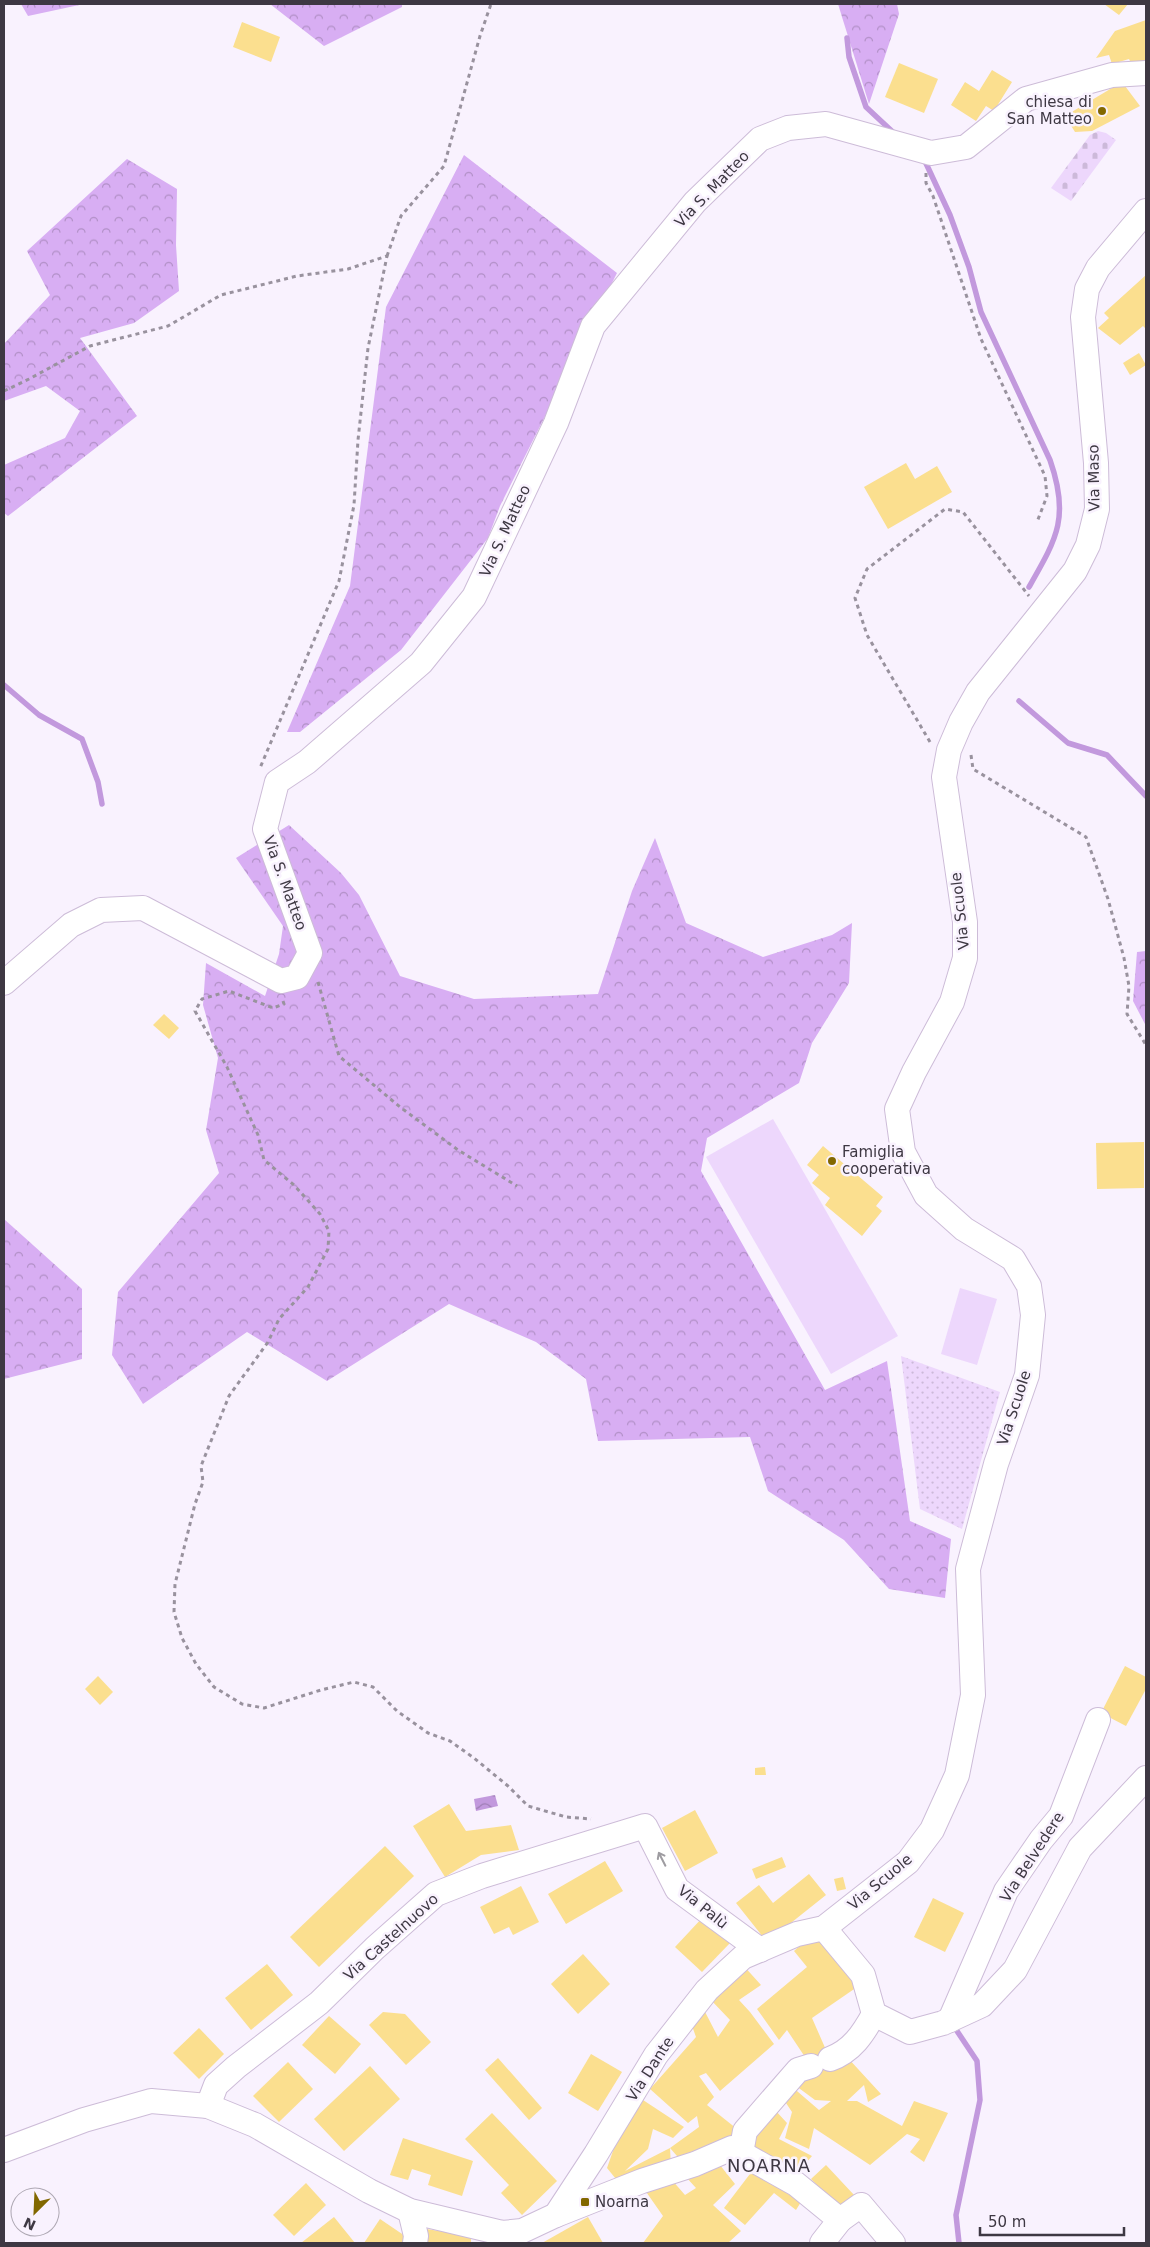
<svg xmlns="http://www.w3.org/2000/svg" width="1150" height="2247" font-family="'DejaVu Sans',sans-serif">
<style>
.grass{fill:url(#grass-dots)}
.forest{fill:url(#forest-crowns)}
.cemetery{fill:url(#cemetery-stones)}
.pitch{fill:#edd7fc}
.water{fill:url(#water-waves)}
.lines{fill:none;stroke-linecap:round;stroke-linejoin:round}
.stream{stroke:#c299dd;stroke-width:5.5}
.building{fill:#fbdf8f}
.minor-casing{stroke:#cdbcd8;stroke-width:26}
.path{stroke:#99929e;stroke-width:3;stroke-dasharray:4 4;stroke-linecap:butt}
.minor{stroke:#fff;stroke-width:24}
.oneway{stroke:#9e9ca1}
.poi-dot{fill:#826800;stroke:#f9f2fe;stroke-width:2}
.labels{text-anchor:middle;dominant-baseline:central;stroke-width:5;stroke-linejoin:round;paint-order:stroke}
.poi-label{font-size:15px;fill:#3e3843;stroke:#f9f2fe;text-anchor:start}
.street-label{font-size:15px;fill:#3e3843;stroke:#f9f2fe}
.quarter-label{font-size:18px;letter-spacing:1px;fill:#3e3843;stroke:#f9f2fe}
</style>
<defs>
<pattern id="grass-dots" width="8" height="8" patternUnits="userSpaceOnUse" patternTransform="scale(1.25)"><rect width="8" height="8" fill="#edd7fc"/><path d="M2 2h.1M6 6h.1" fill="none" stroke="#ccb9d9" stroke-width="1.8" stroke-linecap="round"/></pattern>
<pattern id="forest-crowns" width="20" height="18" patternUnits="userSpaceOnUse" patternTransform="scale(1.25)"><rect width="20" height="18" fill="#d8aef3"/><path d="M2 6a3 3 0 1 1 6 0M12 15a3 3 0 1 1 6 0" fill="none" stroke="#b18fc6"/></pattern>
<pattern id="cemetery-stones" width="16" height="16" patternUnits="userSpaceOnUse" patternTransform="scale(1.25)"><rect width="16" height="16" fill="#edd7fc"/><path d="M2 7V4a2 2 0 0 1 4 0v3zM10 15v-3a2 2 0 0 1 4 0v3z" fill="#ccb9d9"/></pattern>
<pattern id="water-waves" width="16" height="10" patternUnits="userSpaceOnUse" patternTransform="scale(1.25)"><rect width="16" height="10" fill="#c299dd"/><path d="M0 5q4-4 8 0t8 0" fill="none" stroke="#9f7eb5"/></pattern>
</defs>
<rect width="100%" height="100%" fill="#f9f2fe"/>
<path class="grass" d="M901,1356L1000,1392L962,1529L920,1509Z"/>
<g class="forest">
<path d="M21,4H84L28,16Z"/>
<path d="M270,4H402V7L324,46Z"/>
<path d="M838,4H897L899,14L869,104Z"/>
<path d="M464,155L617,273L500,506L488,538L401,650L300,732H287L350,586L386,307Z"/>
<path d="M127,159L177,189L176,245L179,291L134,323L80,338L137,416L8,516L4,513V465L65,438L80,411L46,386L4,401V344L50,295L27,251Z"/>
<path d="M289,825L341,873L359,895L400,976L474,999L598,994L632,891L655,838L686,923L763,957L832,935L852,923L849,983L812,1043L799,1083L707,1138L701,1171L825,1390L887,1361L910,1521L951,1539L945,1598L889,1589L844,1540L768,1491L750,1437L598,1441L586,1379L536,1342L449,1304L327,1381L247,1332L143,1404L112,1355L118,1292L219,1173L206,1130L218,1058L203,1005L206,963L265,996L279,954L283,926L236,858Z"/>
<path d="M1146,951V1026L1133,1001L1137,952Z"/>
<path d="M4,1219L82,1289V1359L4,1379Z"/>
</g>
<path class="cemetery" d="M1098,131L1106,133L1116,140L1071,201L1051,188L1090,135Z"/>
<g class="pitch">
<path d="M773,1119L898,1336L831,1374L706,1157Z"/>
<path d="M960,1288L997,1299L977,1365L941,1354Z"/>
</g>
<path class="water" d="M495,1795L498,1806L476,1811L474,1799Z"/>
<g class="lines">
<g class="stream">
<path d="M847,38L849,57L866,107L896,135"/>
<path d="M924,159L950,215L969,267L981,312L1050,460C1070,517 1057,538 1029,587"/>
<path d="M4,685L39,715L82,739L98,782L102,804"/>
<path d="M1019,701L1068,743L1107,755L1146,796"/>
<path d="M957,2031L977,2061L980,2100L956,2215L959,2243"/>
</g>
</g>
<g class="building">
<path d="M1104,4H1128L1119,15Z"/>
<path d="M1146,20V66L1133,67L1129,59L1112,64L1109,55L1096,58L1115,31Z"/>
<path d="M242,22L280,37L271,62L233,47Z"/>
<path d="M899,63L938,79L924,113L885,97Z"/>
<path d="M992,70L1012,82L994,111L986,106L976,121L951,105L965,82L979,91Z"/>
<path d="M1122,82L1140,106L1092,131L1075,132L1065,116Z"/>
<path d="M1146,275V329L1143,326L1120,345L1098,328L1109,318L1104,313Z"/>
<path d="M1139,353L1146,365L1130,375L1123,363Z"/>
<path d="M906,463L915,479L937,466L952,492L888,529L864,487Z"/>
<path d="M164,1014L179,1028L169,1039L153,1025Z"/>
<path d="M1144,1142V1188L1097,1189L1096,1143Z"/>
<path d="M823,1146L883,1197L876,1206L882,1211L862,1236L825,1205L830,1198L812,1183L819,1175L807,1165Z"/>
<path d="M1125,1666L1146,1677V1689L1126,1726L1101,1713Z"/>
<path d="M98,1676L113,1692L100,1705L85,1689Z"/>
<path d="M765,1767L766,1775H755V1768Z"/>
<path d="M449,1804L466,1831L511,1825L519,1850L481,1855L445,1877L413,1826Z"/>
<path d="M695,1810L718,1853L685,1871L662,1828Z"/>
<path d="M385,1846L414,1876L319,1967L290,1937Z"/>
<path d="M782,1857L786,1867L756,1879L752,1869Z"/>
<path d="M605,1861L623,1891L566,1924L548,1894Z"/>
<path d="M809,1874L826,1895L767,1942L736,1903L759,1885L773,1903Z"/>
<path d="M843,1877L846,1889L837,1891L834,1879Z"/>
<path d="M521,1886L539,1922L513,1935L509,1927L494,1934L480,1907Z"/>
<path d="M933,1898L964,1913L945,1952L914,1937Z"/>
<path d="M704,1916L731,1942L702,1972L675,1947Z"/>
<path d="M810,1937L827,1943L860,1985L812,2018L830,2059L847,2057L881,2094L868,2102L864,2085L847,2101H857L902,2126L914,2101L948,2113L924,2162L910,2152L920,2139L907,2134L870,2165L814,2128L809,2149L785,2138L792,2112L782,2097L790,2085L819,2110L831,2101L815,2100L792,2083L811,2066L787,2030L779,2040L757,2009L807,1967L794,1951Z"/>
<path d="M583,1954L610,1984L578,2014L551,1984Z"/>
<path d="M267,1964L293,1995L251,2030L225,1998Z"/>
<path d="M742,1964L761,1985L739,2000L750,2012L774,2044L720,2091L706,2073L699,2076L714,2097L707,2105L742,2133L684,2164L670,2148L671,2166L620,2184L607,2168L620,2131L643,2100L684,2127L673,2138L653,2129L648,2149L625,2171L670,2148L699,2127L697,2116L688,2123L650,2089L696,2037L691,2023L703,2008L718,2037L730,2020L710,1999Z"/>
<path d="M383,2012L405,2014L431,2042L406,2065L369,2025Z"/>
<path d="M329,2016L361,2044L335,2074L302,2045Z"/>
<path d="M199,2028L224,2054L199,2079L173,2053Z"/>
<path d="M591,2054L622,2072L598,2111L568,2093Z"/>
<path d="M498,2058L542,2108L529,2120L485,2070Z"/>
<path d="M288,2062L313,2089L279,2122L253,2096Z"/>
<path d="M370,2066L400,2099L344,2151L314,2119Z"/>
<path d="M775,2110L787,2123L779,2139L812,2156L794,2177L742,2148Z"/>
<path d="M492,2113L557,2181L522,2215L501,2193L509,2185L465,2139Z"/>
<path d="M403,2138L473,2161L462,2196L428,2185L431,2175L412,2169L408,2180L390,2175Z"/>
<path d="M716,2160L735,2184L713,2205L741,2231L728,2243H643L663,2216L642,2186L671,2179L685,2195L696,2188L686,2177Z"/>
<path d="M826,2165L855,2196L841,2210L811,2179Z"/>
<path d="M756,2166L804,2197L796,2210L774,2193L745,2225L724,2208Z"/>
<path d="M306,2183L326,2205L294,2236L273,2215Z"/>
<path d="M334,2217L355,2243H301Z"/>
<path d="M588,2217L603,2243H542Z"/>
<path d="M380,2219L411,2240L408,2243H364Z"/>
<path d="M420,2228L471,2236V2243H421Z"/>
</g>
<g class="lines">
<g class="minor-casing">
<g id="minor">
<path d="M4,983L71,925L101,910L143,908L281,981L297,977L310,953L265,829L277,782L307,762L421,663L474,597L556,423L593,326L695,202L760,139L788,128L826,124L931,153L966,147L1026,99L1112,75L1146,73"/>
<path d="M824,1928L863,1975L874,2014L910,2032L943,2023L982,2005L1015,1970L1080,1848L1146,1778"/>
<path d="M950,2020L1006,1891L1041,1840L1061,1816L1098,1720"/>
<path d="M830,2059C852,2051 863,2034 874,2014"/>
<path d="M208,2106L216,2085L236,2067L319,2003L375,1948L436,1894L482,1876L645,1826L677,1889L760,1950"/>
<path d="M4,2150L84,2120L151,2101L208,2106L255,2125L369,2191L410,2211L502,2233L522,2231L556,2215L596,2154L656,2055L707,1990L743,1957L797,1934L824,1928L908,1862L932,1830L957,1775L973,1695L968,1569L996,1464L1027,1375L1033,1315L1029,1286L1013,1259L964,1229L926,1195L903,1152L897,1109L914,1072L952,1002L965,958V922L944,777L949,750L961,722L978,692L1075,571L1088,545L1097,509L1096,463L1083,317L1087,289L1098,268L1146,211"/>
<path d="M741,2153L745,2131L798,2070L811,2066"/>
<path d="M410,2211L416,2236L415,2243"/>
<path d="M556,2215L642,2181L695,2164L732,2148L796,2184L840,2220L822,2243"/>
<path d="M840,2220L861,2205L893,2243"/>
</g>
</g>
<g class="path">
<path d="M926,173V183L933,196L981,339L1045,476L1047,496L1037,522"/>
<path d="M387,256L401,216L444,166L480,36L491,4"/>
<path d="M4,391L29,379L90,346L168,326L221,295L297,276L348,269L387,256L368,348L358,440L354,505L339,581L260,768"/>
<path d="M930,742L867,635L855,598L867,569L945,509L963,512L1029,596"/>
<path d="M971,755L973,769L1086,837L1108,899L1124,958L1129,986L1127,1014L1146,1045"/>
<path d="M318,982L339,1056L400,1107L458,1150L517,1186"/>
<path d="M283,1001L284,1004L273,1008L229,991L202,999L195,1011L227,1067L258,1135L264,1160L294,1185L320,1214L329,1231L328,1249L308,1287L279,1319L268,1342L229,1396L201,1466L203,1482L195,1504L175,1584L174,1612L182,1638L196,1664L214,1687L242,1704L264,1708L321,1690L354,1682L373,1687L397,1711L428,1733L450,1741L474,1758L508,1786L528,1806L566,1817L591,1819"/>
</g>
<use href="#minor" class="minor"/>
</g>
<defs><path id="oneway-shaft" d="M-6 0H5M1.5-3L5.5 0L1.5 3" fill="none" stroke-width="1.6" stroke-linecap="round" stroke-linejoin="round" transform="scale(1.25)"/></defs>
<use class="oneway" href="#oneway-shaft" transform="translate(662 1859) rotate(-117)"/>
<g class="poi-dot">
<circle cx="1102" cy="111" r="5"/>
<circle cx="832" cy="1161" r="5"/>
<rect x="580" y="2197" width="10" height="10" rx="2.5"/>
</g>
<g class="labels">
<g class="poi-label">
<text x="1092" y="102" text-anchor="end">chiesa di<tspan x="1092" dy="17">San Matteo</tspan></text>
<text x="842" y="1152">Famiglia<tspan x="842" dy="17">cooperativa</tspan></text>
<text x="595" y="2202">Noarna</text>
</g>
<g class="street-label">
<text transform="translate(712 189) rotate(-46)">Via S. Matteo</text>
<text transform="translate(1094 478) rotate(-91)">Via Maso</text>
<text transform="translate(505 531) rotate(-65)">Via S. Matteo</text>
<text transform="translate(285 883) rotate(70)">Via S. Matteo</text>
<text transform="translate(960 911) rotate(-96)">Via Scuole</text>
<text transform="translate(1014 1408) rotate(-72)">Via Scuole</text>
<text transform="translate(1032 1857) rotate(-57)">Via Belvedere</text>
<text transform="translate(880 1882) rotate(-40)">Via Scuole</text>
<text transform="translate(703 1907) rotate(39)">Via Palù</text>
<text transform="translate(391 1937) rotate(-42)">Via Castelnuovo</text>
<text transform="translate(650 2069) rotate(-57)">Via Dante</text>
</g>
<g class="quarter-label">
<text x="769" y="2165">NOARNA</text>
</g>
</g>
<rect width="1150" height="2247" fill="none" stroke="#3e3843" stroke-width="10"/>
<g transform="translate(35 2212) rotate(204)"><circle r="24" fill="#f9f2fe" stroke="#aea8b3"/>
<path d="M0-4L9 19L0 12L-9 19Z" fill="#826800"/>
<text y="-8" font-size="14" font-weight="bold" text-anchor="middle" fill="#3e3843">N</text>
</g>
<path d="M980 2227v8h144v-8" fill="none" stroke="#3e3843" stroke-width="2.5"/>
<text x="988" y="2227" font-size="15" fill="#3e3843" stroke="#f9f2fe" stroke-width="4" paint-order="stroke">50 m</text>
</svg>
